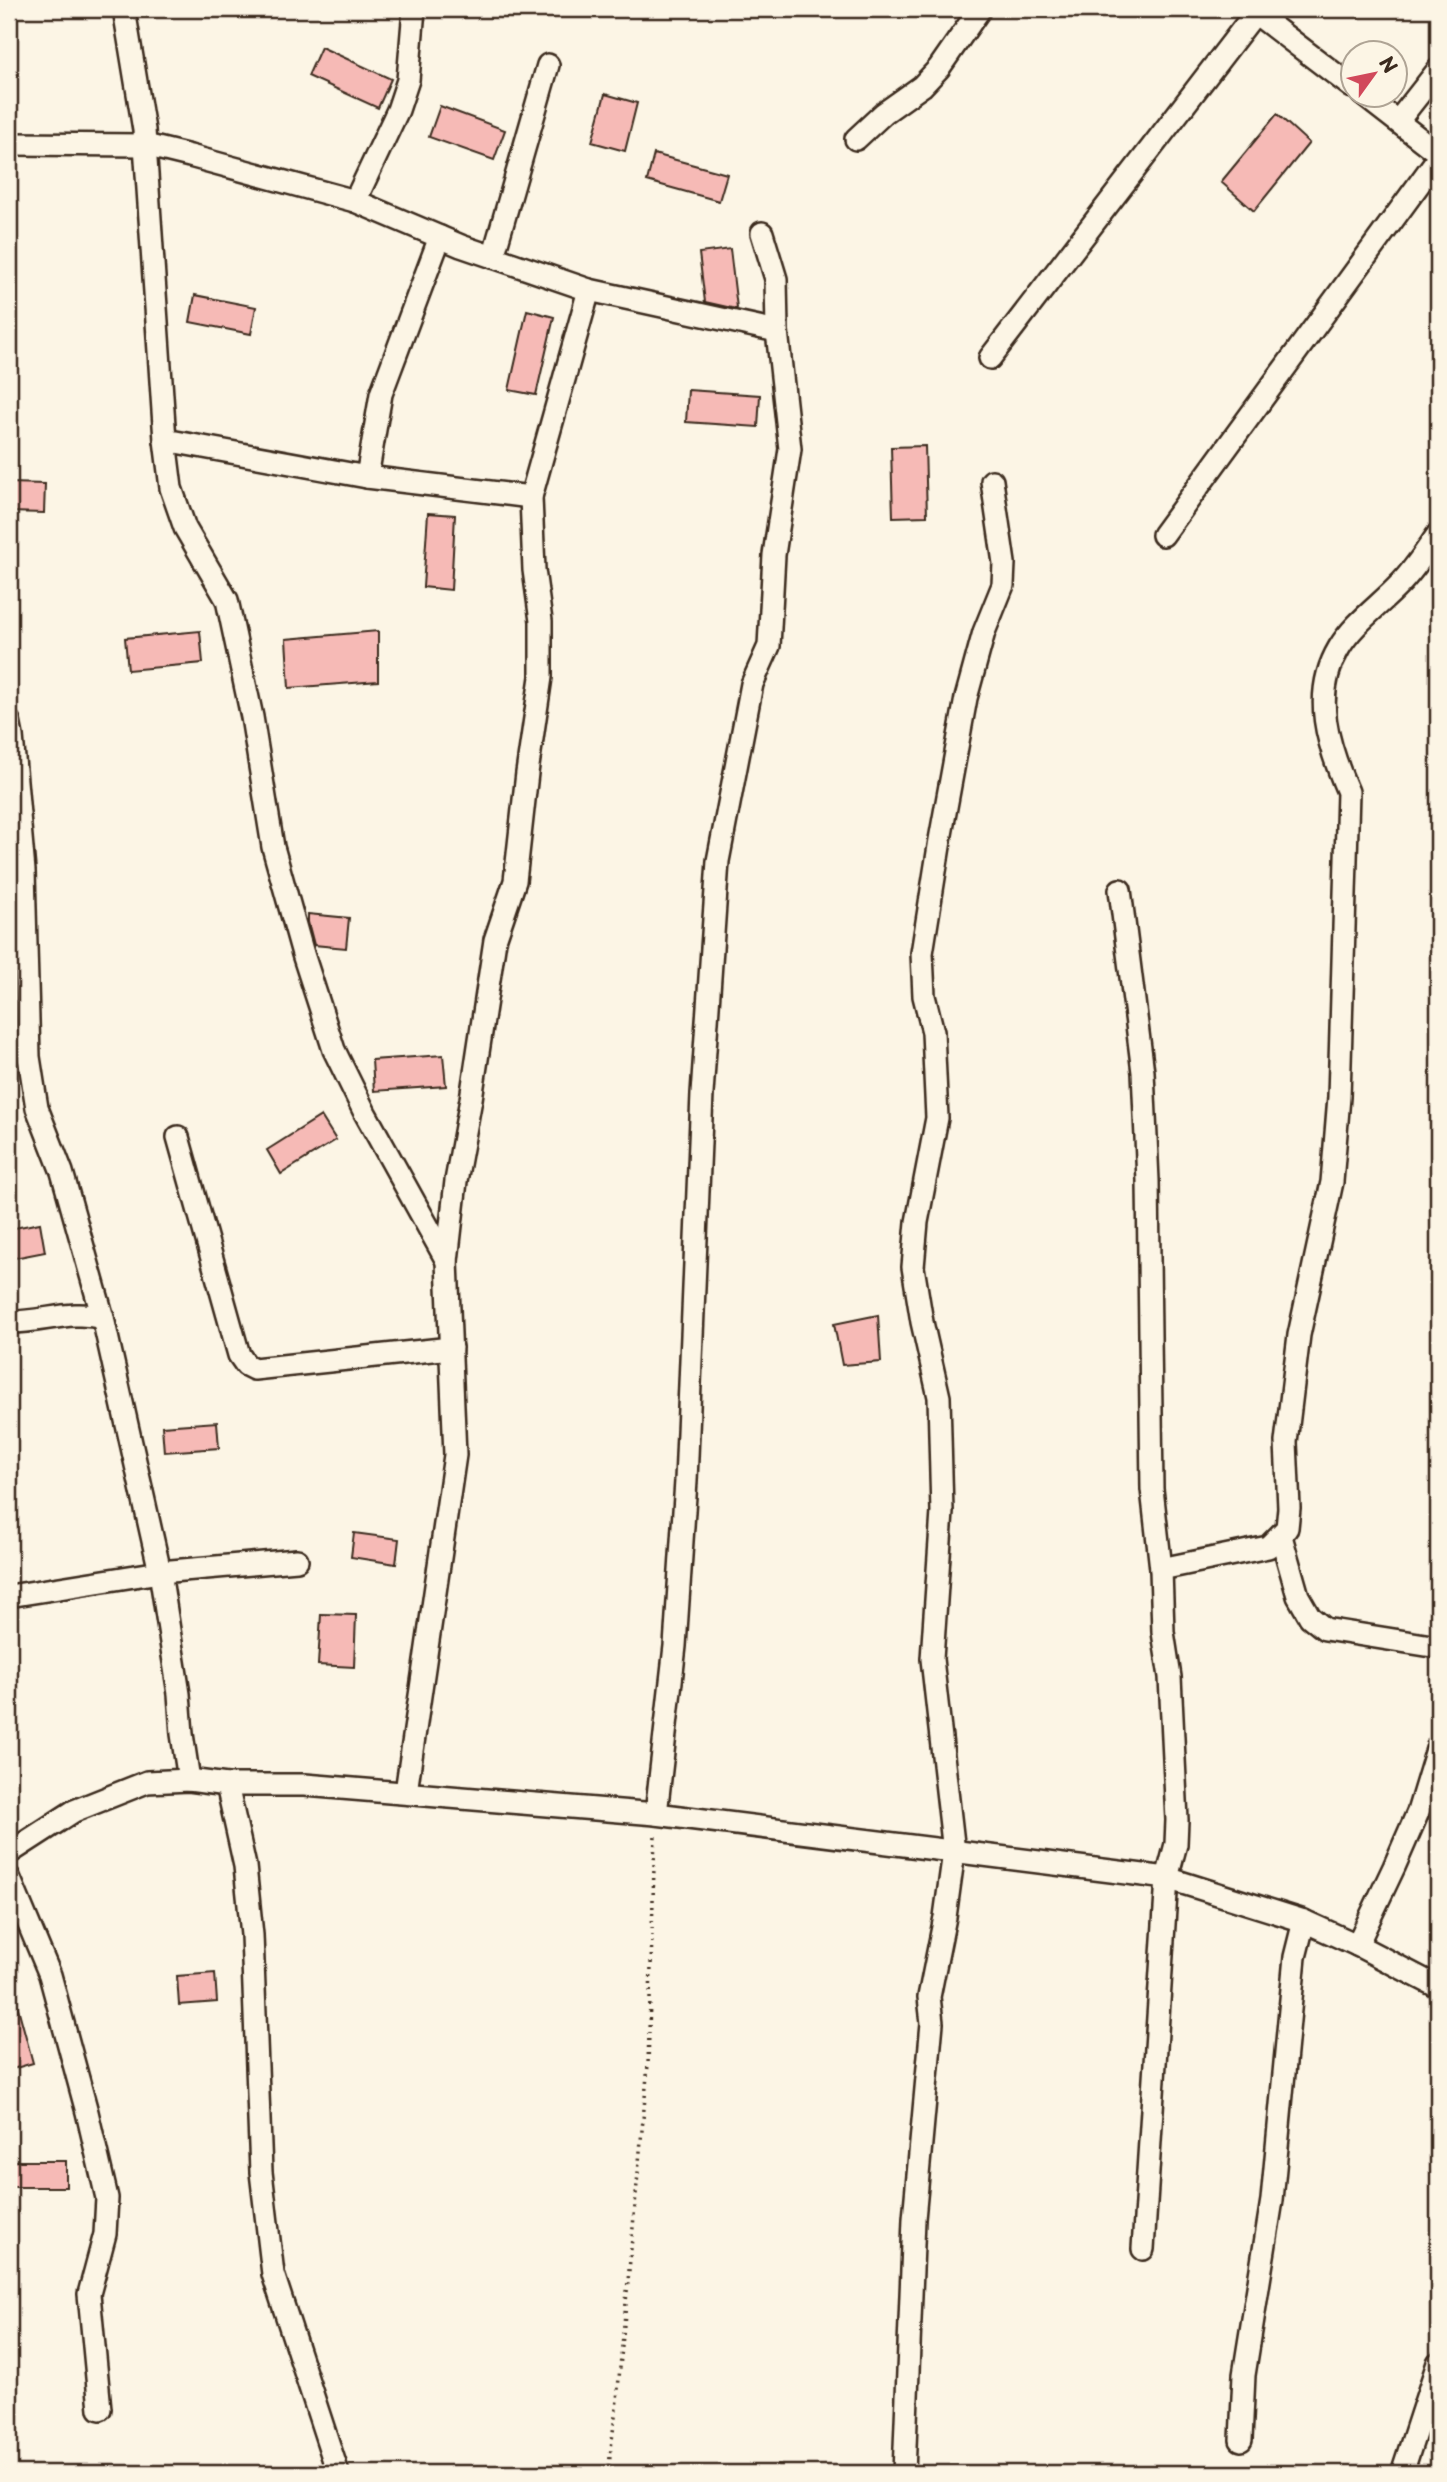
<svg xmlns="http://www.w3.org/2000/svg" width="1447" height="2482" font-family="'Playpen Sans',sans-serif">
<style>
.building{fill:#f6bab6;stroke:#3b2a1e;stroke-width:2}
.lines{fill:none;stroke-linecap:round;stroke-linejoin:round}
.street-casing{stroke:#3b2a1e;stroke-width:26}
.path{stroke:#3b2a1e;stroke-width:3.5;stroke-dasharray:2 5;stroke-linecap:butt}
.street{stroke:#fcf5e5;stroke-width:21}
</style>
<rect width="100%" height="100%" fill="#fcf5e5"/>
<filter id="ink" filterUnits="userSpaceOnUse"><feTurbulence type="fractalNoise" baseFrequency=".0143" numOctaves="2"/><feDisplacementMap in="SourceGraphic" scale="14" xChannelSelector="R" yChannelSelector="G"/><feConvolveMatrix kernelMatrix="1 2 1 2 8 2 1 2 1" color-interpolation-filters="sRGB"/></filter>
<g filter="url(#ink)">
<g class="building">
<path d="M321,47L391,79L378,108L308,76Z"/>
<path d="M605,94L637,103L625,151L592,142Z"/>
<path d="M440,106L505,130L494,160L429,137Z"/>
<path d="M1277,114L1309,143L1254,211L1221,182Z"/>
<path d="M654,154L727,174L719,201L647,181Z"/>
<path d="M730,249L737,308L736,309L705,302L699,253Z"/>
<path d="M195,295L256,307L251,334L190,322Z"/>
<path d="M527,310L554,317L536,395L509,390Z"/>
<path d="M688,390L760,395L758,427L686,422Z"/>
<path d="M925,446L927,516L893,517L891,447Z"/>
<path d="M9,483L45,484L44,513L9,512Z"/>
<path d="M428,513L455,515L451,590L423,587Z"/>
<path d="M200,631L203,663L128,670L125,638Z"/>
<path d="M378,631V681L289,688L286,639Z"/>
<path d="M308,914L349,918L346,948L314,945L308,922Z"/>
<path d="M443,1055L446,1086L374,1091L372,1060Z"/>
<path d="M321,1116L336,1140L281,1174L267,1150Z"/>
<path d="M40,1223L45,1252L9,1259V1229Z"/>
<path d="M878,1315L881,1362L842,1365L834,1324Z"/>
<path d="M217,1422L219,1448L164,1452L162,1426Z"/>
<path d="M354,1533L399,1539L396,1564L351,1557Z"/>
<path d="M321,1614L356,1615L354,1667L318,1665Z"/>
<path d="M215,1973L217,2002L179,2005L177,1976Z"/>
<path d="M14,1993L33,2063L9,2070V1994Z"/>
<rect x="9" y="2161" width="57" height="26"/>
</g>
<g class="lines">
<g class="street-casing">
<g id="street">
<path d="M124,9L144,130L165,440L171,488L185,528L227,600L252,717L273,847L303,954L334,1050L365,1113L447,1261"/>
<path d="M1250,9L1352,87"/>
<path d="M1362,94L1438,153"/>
<path d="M1398,121L1438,70"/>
<path d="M856,139L884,113L922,86L939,68L980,9"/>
<path d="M9,144L145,145L190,156L355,201L461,246L589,290L777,331"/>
<path d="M355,201L398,110L408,80L414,9"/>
<path d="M493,257L548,65"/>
<path d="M990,358L1255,13"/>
<path d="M165,440L367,477L381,394L440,237"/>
<path d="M367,477L531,497"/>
<path d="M1163,535L1438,158"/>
<path d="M9,721L12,736L24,871L29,1057L37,1108L62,1172L103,1318L160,1572L179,1694L182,1734L189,1780"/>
<path d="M1120,890L1143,1072L1148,1181L1152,1489L1161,1569L1163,1632L1170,1677L1177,1820L1176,1844L1167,1878L1143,2249"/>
<path d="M178,1137L239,1355L246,1365L254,1369L451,1348"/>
<path d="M9,1322C41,1323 72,1309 103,1318"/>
<path d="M1281,1536L1298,1596L1310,1617L1325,1629L1438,1647"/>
<path d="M1161,1569L1268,1547L1287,1528L1289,1508L1286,1442L1299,1335L1332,1182L1339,1097L1348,792C1328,746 1311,695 1339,648C1353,624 1380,605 1399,585C1414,570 1426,551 1438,534"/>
<path d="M9,1596L160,1572L297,1560"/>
<path d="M227,1785L245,1866L252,1935L261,2172L273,2274L338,2473"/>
<path d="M406,1792L455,1455L447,1261L456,1181L471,1099L495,940L515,881L527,773L541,677V621L534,570L531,497L589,290"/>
<path d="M656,1814L675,1646L686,1481L702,1094L718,861L752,684L769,646L774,555L790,449L777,331L776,279L762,233"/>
<path d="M9,1853L74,1811L147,1782L189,1780L227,1785H305L656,1814L1167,1878L1304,1921L1357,1945L1438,1987"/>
<path d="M9,1877L50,1975L87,2112L107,2198L105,2234L89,2294L100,2409"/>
<path d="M1357,1945L1394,1867L1418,1812L1438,1746"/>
<path d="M1241,2440L1244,2375L1272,2200L1295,1957L1304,1921"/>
<path d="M904,2473L914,2219L932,2023L929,1997L945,1917L954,1852L932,1659L942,1512L939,1397L922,1322L913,1267L917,1222L937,1118L933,1032L924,996L922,953L940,840L966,698L984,632L1003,585L1004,563L992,481"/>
<path d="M1402,2473L1438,2363"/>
</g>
</g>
<path class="path" d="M608,2473L617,2400L648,2065L655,1834"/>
<use href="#street" class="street"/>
</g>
</g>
<rect width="1447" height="2482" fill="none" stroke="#fcf5e5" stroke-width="35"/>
<rect x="18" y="18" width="1412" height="2447" fill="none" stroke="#3b2a1e" stroke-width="2.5" filter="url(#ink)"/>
<g transform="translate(1374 74) rotate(57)"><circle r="33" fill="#fcf5e5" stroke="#afa495" stroke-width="2"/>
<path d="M0-5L12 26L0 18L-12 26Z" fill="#d1495b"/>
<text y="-10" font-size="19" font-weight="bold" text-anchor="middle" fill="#3b2a1e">N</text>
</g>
</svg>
